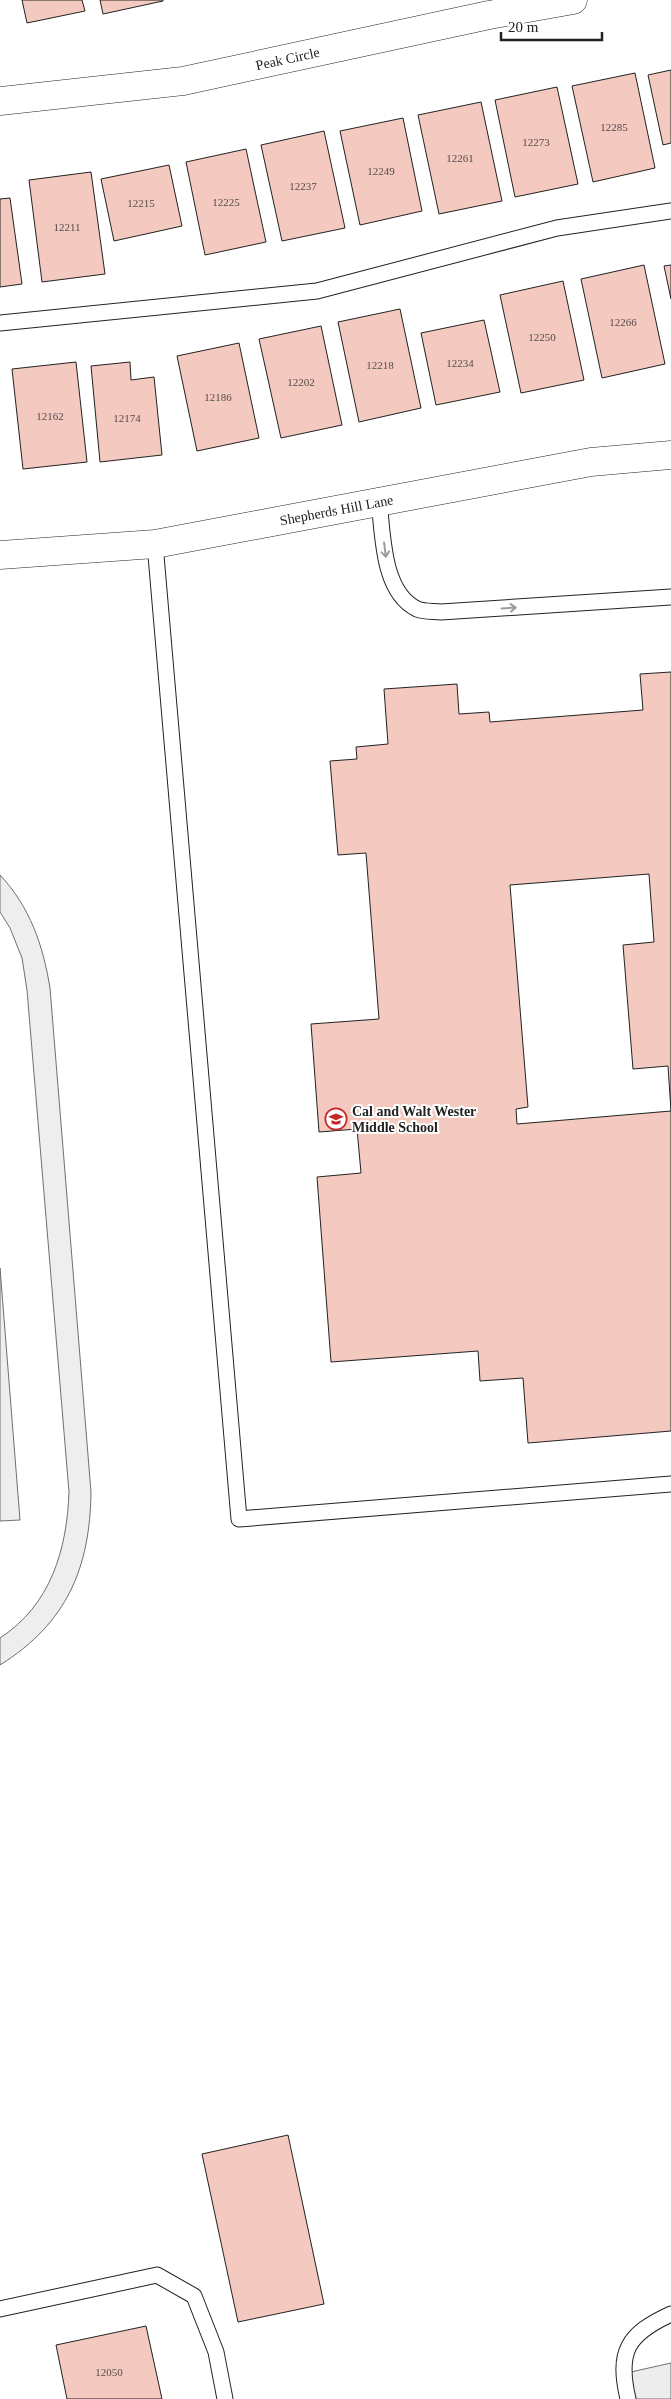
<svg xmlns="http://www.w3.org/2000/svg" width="671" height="2399" font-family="Georgia,serif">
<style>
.green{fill:#eee;stroke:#6f6f6f}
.parking{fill:#ededed;stroke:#6f6f6f}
.building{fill:#f3c9c0;stroke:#222;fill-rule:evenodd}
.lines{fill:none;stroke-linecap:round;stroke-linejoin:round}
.lane-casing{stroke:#222;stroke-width:17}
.street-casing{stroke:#222;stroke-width:29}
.lane{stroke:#fff;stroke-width:15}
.street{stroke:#fff;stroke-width:28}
.oneway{stroke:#9c9c9c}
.labels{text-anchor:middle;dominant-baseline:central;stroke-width:4;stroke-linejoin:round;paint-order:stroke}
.number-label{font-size:11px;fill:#564c4a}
.street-label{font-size:14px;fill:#222;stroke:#fff}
.poi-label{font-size:14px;font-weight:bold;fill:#222;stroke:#fff;text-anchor:start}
</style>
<rect width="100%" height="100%" fill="#fff"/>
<g class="green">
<path d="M0,875C30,907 43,945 50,988L91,1492C90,1568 67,1623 0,1665V1638C51,1605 67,1549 69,1492L27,990L22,958L10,928L0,912Z"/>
<path d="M0,1268L20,1520L0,1521Z"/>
</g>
<path class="parking" d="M671,2363V2399H628L622,2374Z"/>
<g class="building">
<path d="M22,0H82L85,11L27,23Z"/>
<path d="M100,0H163V1L103,14Z"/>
<path d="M671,70V143L663,145L648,75Z"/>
<path d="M635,73L655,168L593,182L572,86Z"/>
<path d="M557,87L578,184L515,197L495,100Z"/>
<path d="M481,102L502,201L439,214L418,115Z"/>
<path d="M403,118L422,211L360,225L340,131Z"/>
<path d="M324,131L345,228L282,241L261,145Z"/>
<path d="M246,149L266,242L205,255L186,162Z"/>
<path d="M169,165L182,226L114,241L101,179Z"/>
<path d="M91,172L105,274L42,282L29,180Z"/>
<path d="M10,198L22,284L0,287V199Z"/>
<path d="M644,265L665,364L602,378L581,279Z"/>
<path d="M671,265V299L664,266Z"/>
<path d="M563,281L584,380L521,393L500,295Z"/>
<path d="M400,309L421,408L359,422L338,322Z"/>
<path d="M484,320L500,392L436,405L421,333Z"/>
<path d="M321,326L342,425L281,438L259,339Z"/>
<path d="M239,343L259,438L197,451L177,356Z"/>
<path d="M76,362L87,462L23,469L12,369Z"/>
<path d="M130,362L131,380L154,377L162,455L100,462L91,366Z"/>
<path d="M671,672V1431L528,1443L523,1378L480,1381L478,1351L331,1362L317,1177L361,1173L357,1129L319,1132L311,1024L379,1019L366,853L338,855L330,761L357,759L356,747L388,744L384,689L457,684L459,714L489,712L490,722L643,710L640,674ZM649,874L654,942L623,945L633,1069L668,1066L671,1111L517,1124L516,1109L528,1107L510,885Z"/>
<path d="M288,2135L324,2304L238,2322L202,2154Z"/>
<path d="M146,2326L162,2399H67L56,2345Z"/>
</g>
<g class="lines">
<g class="lane-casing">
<g id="lane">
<path d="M0,323L317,291L557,228L671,211"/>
<path d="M379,501C383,534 382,592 417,609C424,612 434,611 441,612L671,597"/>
<path d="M155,544L239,1519L671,1484"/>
<path d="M0,2309L157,2275L194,2296L216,2352L225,2399"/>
<path d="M628,2399C617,2352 627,2334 671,2314"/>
</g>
</g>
<g class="street-casing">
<g id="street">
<path id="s1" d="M0,101L183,81L489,15L573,0"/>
<path id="s2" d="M0,555L155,544L591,462L671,455"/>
</g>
</g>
<use href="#lane" class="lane"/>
<use href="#street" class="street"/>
</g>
<defs><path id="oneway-shaft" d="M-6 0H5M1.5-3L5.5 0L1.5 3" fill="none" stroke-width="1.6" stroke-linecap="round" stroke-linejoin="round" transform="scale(1.25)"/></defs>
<g class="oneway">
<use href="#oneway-shaft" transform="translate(385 550) rotate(83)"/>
<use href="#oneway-shaft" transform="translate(509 608) rotate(-4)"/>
</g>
<defs>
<g id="school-ring" transform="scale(1.125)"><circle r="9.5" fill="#fff" stroke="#c62828" stroke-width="1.5"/><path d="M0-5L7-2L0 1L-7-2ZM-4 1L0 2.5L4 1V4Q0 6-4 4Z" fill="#c62828"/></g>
</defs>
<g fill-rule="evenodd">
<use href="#school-ring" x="336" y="1119"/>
</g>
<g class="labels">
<g class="number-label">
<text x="614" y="127">12285</text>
<text x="536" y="142">12273</text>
<text x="460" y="158">12261</text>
<text x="381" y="171">12249</text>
<text x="303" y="186">12237</text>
<text x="226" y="202">12225</text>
<text x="141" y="203">12215</text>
<text x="67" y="227">12211</text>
<text x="623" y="322">12266</text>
<text x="542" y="337">12250</text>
<text x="460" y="363">12234</text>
<text x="380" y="365">12218</text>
<text x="301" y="382">12202</text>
<text x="218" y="397">12186</text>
<text x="50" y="416">12162</text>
<text x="127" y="418">12174</text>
<text x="109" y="2372">12050</text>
</g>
<g class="street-label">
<text stroke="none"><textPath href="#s1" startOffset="291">Peak Circle</textPath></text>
<text stroke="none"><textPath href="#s2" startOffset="340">Shepherds Hill Lane</textPath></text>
</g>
<g class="poi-label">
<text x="352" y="1111">Cal and Walt Wester<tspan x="352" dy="16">Middle School</tspan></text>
</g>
</g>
<path d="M501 32v8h101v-8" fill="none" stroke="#222222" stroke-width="2.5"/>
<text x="508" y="32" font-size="15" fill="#222222" stroke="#ffffff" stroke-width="4" paint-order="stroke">20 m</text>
</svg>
